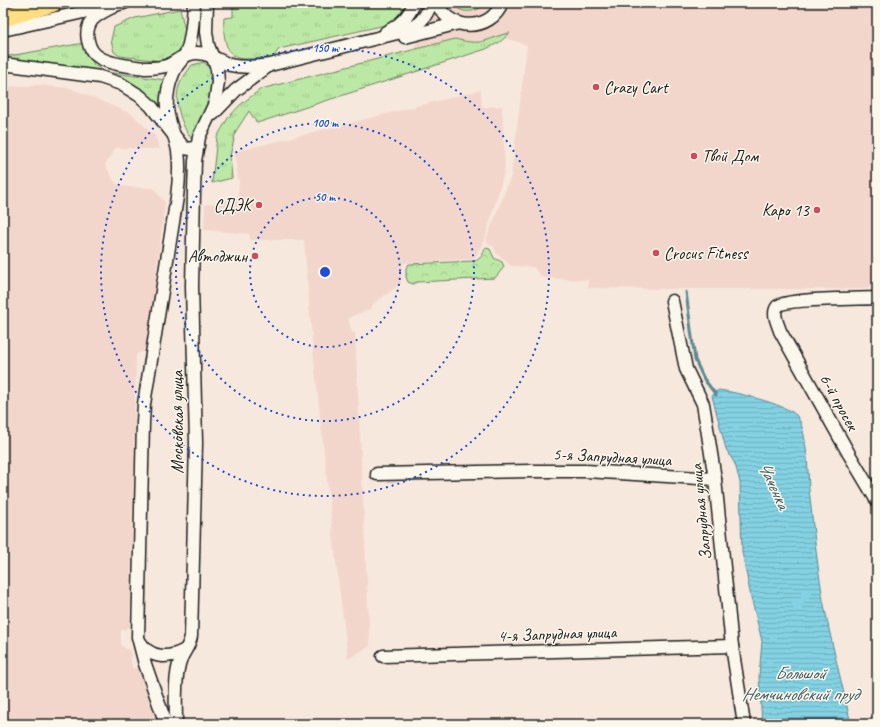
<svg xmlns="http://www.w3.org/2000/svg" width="880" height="727" font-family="Caveat,sans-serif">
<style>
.built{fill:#f2d6cb}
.grass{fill:url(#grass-tufts);stroke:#6c8260}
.forest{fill:url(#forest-crowns);stroke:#6c8260}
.water{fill:url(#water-rules);stroke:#5a8993}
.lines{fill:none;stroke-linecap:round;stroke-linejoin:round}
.stream{stroke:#5a8993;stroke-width:3}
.minor-casing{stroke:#1c1c1c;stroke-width:15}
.highway-casing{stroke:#1c1c1c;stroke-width:20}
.minor{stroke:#fbf7ec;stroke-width:12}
.highway{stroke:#fedf80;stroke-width:17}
.ring{fill:none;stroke:#1d4ed8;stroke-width:2;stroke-dasharray:2 4}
.poi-dot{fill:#d1495b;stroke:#fbf7ec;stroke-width:1.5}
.labels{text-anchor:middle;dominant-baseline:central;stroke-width:3;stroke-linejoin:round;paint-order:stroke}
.poi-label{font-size:17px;fill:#1c1c1c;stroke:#fbf7ec;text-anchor:start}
.street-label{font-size:17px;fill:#1c1c1c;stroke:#fbf7ec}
.water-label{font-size:18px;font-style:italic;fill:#405b61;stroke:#fbf7ec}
.centre{fill:#1d4ed8;stroke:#fbf7ec;stroke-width:2}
.ring-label{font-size:12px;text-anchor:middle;font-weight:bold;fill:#1d4ed8;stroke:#fbf7ec;stroke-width:3;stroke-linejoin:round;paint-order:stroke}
</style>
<defs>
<pattern id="grass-tufts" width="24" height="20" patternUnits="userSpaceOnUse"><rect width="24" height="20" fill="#bce8a5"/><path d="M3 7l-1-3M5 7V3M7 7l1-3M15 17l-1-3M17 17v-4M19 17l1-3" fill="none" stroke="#a1c68d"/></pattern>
<pattern id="forest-crowns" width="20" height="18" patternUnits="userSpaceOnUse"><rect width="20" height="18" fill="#bce8a5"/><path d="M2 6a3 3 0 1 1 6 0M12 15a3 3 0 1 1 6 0" fill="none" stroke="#a1c68d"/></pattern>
<pattern id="water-rules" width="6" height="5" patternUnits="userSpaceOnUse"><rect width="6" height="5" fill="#83d1e2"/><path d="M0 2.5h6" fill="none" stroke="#71b3c1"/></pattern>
</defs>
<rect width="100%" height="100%" fill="#f7e8dd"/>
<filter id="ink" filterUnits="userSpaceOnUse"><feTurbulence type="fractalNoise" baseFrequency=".025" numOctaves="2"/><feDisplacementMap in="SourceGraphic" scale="8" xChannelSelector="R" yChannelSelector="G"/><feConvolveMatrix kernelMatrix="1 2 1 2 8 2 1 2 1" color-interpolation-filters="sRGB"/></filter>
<g filter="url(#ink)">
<g class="built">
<path d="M415,3H877V278L867,289H666L588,288V280L543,278L533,267L511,266L496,253L494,247L487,243V237L511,176L527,45L501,37L476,52L413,51L419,36L410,5Z"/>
<path d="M38,85L70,88L132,114L155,136L160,149L115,148L105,165L116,184L128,187L154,188L165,203L155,283L157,285L147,351L136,354L130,627L121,631V646L130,651L132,668H140L146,691L159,724H3V87Z"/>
<path d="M481,90L482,107L502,106L505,169L485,239L474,259L403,263L401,284L373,304L370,309L348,318L352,333L355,332L370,646L348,659L335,553L313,352L304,240H250L249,234L204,230L205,205L238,198L239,184L234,152Z"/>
</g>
<g class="grass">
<path d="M233,3H407L403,14L390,24L279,49L273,58C263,58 253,59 244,59C224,59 223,32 224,18L233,17Z"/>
<path d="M452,3H487C476,13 461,15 452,3Z"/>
<path d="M180,9L186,34L179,51L171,58L162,61L120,56L114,52L111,40L114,27L135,18Z"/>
<path d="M510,33L500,42L486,49L257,123L249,111L236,131L230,156L232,178L212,183L217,137L228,118L240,105L261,89L455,39C464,41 475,44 484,41C493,39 500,34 510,33Z"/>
<path d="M84,43L94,65L106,72L166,80L163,112L134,87L3,60V57Z"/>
<path d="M204,62L211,70L213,89L194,142C183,130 173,103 179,86C182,78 187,72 192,65Z"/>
</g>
<path class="forest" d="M485,248L490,249L494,258L502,262L504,267L495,278L417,282L413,284L408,282L406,277V268L409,264L474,261C481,259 483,255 485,248Z"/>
<path class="water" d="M719,390C735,392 785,404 796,415C807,426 808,473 809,489C813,526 817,563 823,600C831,642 842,683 851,724H762L759,676L762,641L751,597L742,552L740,482L735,464L726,449L712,396L715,392Z"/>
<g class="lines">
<path class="stream" d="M686,292L695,360L704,379L716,395"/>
<g class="minor-casing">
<g id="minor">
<path d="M437,3C449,32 491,32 502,3"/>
<path d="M114,6C107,10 99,13 93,19C83,30 87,51 100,58C113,65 130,66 145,68C152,68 161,68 169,65C177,61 186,53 196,53C208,52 219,61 230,65C243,68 257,67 270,65L405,31C419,25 426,18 431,3"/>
<path d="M3,30L124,3"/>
<path d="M386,32C399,26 409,17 414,3"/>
<path d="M405,37L459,23"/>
<path d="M3,64L100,77L121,84L140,96L151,106L184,148L191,149L198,146"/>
<path d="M213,114L236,90L267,67"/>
<path d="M877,298C862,299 784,298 777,307C772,314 778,324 780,331L849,454L877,501"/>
<path d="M672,301L686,369L703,404L707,428L715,479L732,646L744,724"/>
<path d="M377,474L531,471H586L715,479"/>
<path d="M140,642C150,659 169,659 185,650"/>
<path d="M383,656L732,646"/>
<path d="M166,724L145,664L138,637L143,423L144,404L177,197C179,182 180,166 178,151C175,133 165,117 167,98C168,87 171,76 177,66C179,63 182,60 184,57C192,45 193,17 194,3"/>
<path d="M176,724C176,706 174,678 180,661C183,652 190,646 191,636L196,443L192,286L194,191L195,161L199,137L215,103L218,82L217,69L208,45L206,32L207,3"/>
</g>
</g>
<g class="highway-casing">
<path id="highway" d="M3,18L53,3"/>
</g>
<use href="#minor" class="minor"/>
<use href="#highway" class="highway"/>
</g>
</g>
<g class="ring">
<circle cx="325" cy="272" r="75"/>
<circle cx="325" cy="272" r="149"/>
<circle cx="325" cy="272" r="224"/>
</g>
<g class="poi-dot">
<circle cx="596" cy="87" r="4"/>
<circle cx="694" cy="156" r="4"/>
<circle cx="259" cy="205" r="4"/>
<circle cx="817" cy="210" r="4"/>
<circle cx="656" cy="253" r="4"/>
<circle cx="255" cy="256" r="4"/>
</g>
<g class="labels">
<g class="poi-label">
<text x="604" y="87">Crazy Cart</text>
<text x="702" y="156">Твой Дом</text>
<text x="251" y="205" text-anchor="end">СДЭК</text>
<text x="809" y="210" text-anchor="end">Каро 13</text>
<text x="664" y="253">Crocus Fitness</text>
<text x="247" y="256" text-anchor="end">Автоджин</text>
</g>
<g class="street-label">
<text transform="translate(839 402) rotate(61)">6-й просек</text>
<text transform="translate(177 422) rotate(-90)">Московская улица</text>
<text transform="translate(612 457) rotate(3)">5-я Запрудная улица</text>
<text transform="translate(701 512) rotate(-96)">Запрудная улица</text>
<text transform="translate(557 634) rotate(-2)">4-я Запрудная улица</text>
</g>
<g class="water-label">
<text transform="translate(774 485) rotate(65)">Чаченка</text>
<text x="800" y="673">Большой<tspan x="800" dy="21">Немчиновский пруд</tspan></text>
</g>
</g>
<circle cx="325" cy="272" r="6" class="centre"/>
<g class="ring-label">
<text x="325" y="52">150 m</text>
<text x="325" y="127">100 m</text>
<text x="325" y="201">50 m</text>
</g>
<rect width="880" height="727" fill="none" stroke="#fbf7ec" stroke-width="16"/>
<rect x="8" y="8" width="864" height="711" fill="none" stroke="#1c1c1c" stroke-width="1.5" filter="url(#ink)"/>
</svg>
